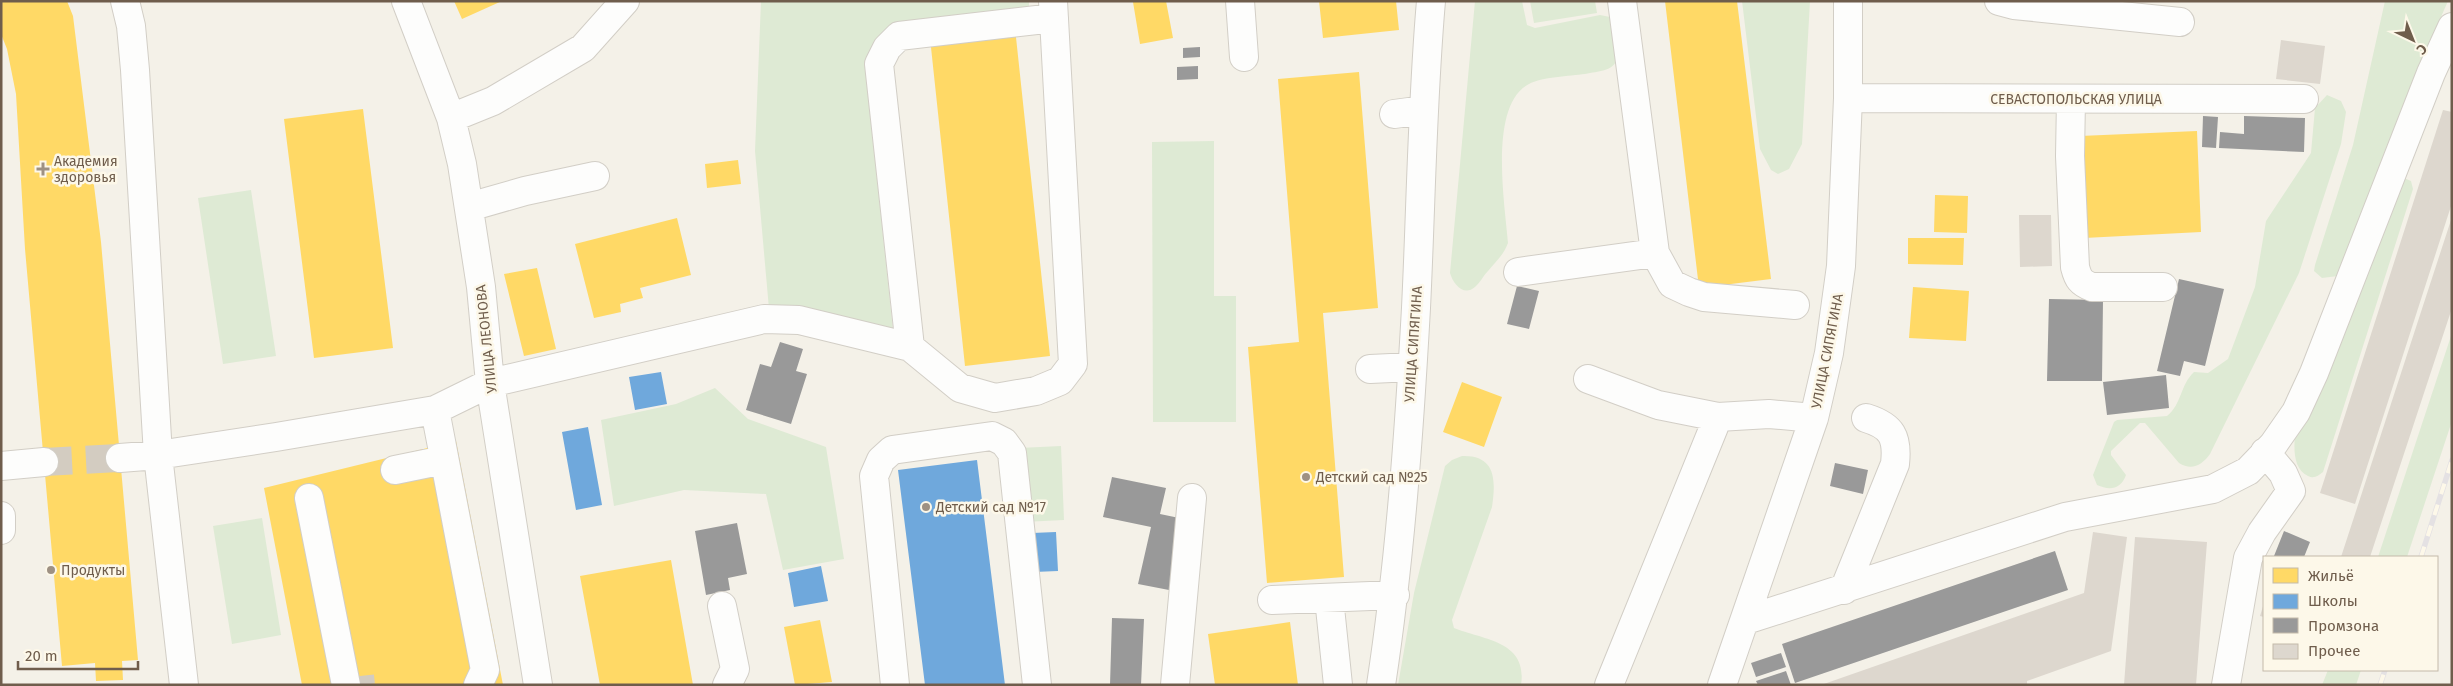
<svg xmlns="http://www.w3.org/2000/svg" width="2453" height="686" font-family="'Fira Sans',sans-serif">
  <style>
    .green { fill: #deead4 }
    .homes { fill: #ffd966 }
    .schools { fill: #6fa8dc }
    .industry { fill: #999 }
    .building { fill: #ddd7ce }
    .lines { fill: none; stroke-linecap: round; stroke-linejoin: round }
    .minor-tunnel { stroke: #d3ccc1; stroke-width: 28; stroke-dasharray: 28 14; stroke-linecap: butt }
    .minor-casing { stroke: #d2cec6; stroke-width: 30 }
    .minor { stroke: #fdfdfc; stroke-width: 28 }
    .rail-casing { stroke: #e4e1e3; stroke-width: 5.5 }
    .rail { stroke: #fdf8e9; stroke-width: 4; stroke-dasharray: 11; stroke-linecap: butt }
    .poi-dot { fill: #9e9183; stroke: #fdf8e9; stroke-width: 2 }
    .labels { text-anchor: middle; stroke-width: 5; stroke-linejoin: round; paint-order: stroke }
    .street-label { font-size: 14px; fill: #6f5d4c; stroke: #fdf8e9 }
    .poi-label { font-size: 14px; fill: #6f5d4c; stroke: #fdf8e9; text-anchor: start }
  </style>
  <rect width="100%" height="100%" fill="#f4f1e8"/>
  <path class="green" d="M 761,1 L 1029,1 L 1029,14 L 891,27 L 865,65 L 893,330 L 769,309 L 755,151 Z
    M 1475,1 L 1522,1 L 1527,25 L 1535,28 L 1600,15 L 1610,17 L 1615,26 L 1618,59 C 1611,72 1599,71 1585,74 C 1570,76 1541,77 1529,84 C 1488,105 1505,204 1508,243 C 1503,256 1496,261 1488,271 C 1483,276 1480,283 1475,287 C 1464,297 1453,284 1450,273 Z
    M 1530,1 L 1595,1 L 1597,13 L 1534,23 Z
    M 1742,1 L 1810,1 L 1802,144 L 1789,169 L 1778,174 L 1771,170 L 1760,149 Z
    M 2385,1 L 2448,1 L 2418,69 L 2338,276 L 2322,278 L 2314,271 L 2315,265 L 2353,145 Z
    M 2327,95 L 2341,101 L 2346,112 L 2341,144 L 2299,273 L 2210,454 C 2202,465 2192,471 2179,463 L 2145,423 L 2140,423 L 2111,451 L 2111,455 L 2126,475 C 2121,489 2110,491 2097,485 L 2093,475 L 2114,422 L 2117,420 L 2167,416 C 2182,404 2180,385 2194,372 L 2208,373 L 2228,359 L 2255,287 L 2266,221 L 2311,153 L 2315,108 Z
    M 1214,141 L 1214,296 L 1236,296 L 1236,422 L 1153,422 L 1152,142 Z
    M 2399,176 L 2411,181 L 2413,189 L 2323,472 C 2318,476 2314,479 2308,476 C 2291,468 2294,443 2296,427 Z
    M 251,190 L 276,356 L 223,364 L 198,198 Z
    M 2452,333 L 2452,421 L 2407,557 L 2378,557 Z
    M 715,388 L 748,419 L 826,447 L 844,559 L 783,570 L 766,494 L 684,490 L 614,506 L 601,420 L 676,404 Z
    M 1061,446 L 1064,520 L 1023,522 L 1019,448 Z
    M 1462,456 C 1496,455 1496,480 1492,507 L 1452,620 L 1454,628 C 1484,640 1528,641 1521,685 L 1398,685 L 1414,593 L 1445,466 L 1452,460 Z
    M 262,518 L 281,635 L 232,644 L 213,526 Z
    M 2328,670 L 2361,670 L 2356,685 L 2322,685 Z"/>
  <path class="homes" d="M 1,1 L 67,1 L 73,16 L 101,242 L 138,660 L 122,661 L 123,680 L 96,681 L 95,663 L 62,666 L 25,249 L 16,94 L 7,49 L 1,34 Z
    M 454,1 L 502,1 L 462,19 Z
    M 1166,1 L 1173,38 L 1140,44 L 1133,2 Z
    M 1319,1 L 1396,1 L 1399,30 L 1323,38 Z
    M 1665,1 L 1737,1 L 1771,279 L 1699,288 Z
    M 1015,28 L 1050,356 L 965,366 L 930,38 Z
    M 1359,72 L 1378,308 L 1323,313 L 1344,577 L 1267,583 L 1248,347 L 1299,342 L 1278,79 Z
    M 363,109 L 393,348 L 314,358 L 284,119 Z
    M 2197,131 L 2201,232 L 2084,238 L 2080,136 Z
    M 738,160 L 741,184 L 707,188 L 705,164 Z
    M 1935,195 L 1968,196 L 1967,233 L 1934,232 Z
    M 677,218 L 691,275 L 640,288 L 643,298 L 620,304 L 621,312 L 594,318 L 575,244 Z
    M 1908,238 L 1964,238 L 1963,265 L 1908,264 Z
    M 537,268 L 556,349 L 524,356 L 504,274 Z
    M 1913,287 L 1969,291 L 1966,341 L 1909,338 Z
    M 1462,382 L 1502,397 L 1484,447 L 1443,432 Z
    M 456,441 L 503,685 L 302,685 L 264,488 Z
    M 671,560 L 693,685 L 600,685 L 580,576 Z
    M 820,620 L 832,682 L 795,685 L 784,627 Z
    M 1290,622 L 1298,685 L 1215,685 L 1208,634 Z"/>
  <path class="schools" d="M 661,372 L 667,404 L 635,410 L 629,377 Z
    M 588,427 L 602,505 L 576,510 L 562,432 Z
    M 977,460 L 1005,685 L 925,685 L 898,470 Z
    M 1056,532 L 1058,571 L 1034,572 L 1032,533 Z
    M 821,566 L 828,601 L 794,607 L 788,573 Z"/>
  <path class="industry" d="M 1200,47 L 1200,57 L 1183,58 L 1183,48 Z
    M 1198,66 L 1198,79 L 1177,80 L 1177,67 Z
    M 2203,116 L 2218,117 L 2216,148 L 2202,147 Z
    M 2244,116 L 2305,118 L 2304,152 L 2219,148 L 2220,132 L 2244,134 Z
    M 2179,279 L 2224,289 L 2205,366 L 2184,361 L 2180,376 L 2157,371 Z
    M 1517,286 L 1539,291 L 1529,329 L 1507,324 Z
    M 2049,299 L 2103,300 L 2102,381 L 2047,381 Z
    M 780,342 L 803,349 L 796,371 L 807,374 L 791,424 L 746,410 L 760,364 L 771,367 Z
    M 2166,375 L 2169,408 L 2107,415 L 2103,382 Z
    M 1835,463 L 1868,470 L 1863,494 L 1830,486 Z
    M 1112,477 L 1166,488 L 1160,514 L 1184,519 L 1169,590 L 1138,584 L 1151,527 L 1103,517 Z
    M 737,523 L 747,574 L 728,578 L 730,590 L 706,595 L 695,531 Z
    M 2284,531 L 2310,542 L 2304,557 L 2274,556 Z
    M 2055,551 L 2068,590 L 1795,683 L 1782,644 Z
    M 1112,618 L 1144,619 L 1141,685 L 1110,685 Z
    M 1781,653 L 1786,667 L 1756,677 L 1751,663 Z
    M 1786,671 L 1791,685 L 1758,685 L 1756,681 Z"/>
  <path class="building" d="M 2281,40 L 2325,46 L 2320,84 L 2276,79 Z
    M 2443,110 L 2452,112 L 2452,203 L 2355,504 L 2320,493 Z
    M 2019,215 L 2051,215 L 2052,266 L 2020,267 Z
    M 2451,220 L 2452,308 L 2370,557 L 2341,557 Z
    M 2093,532 L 2127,537 L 2111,651 L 2027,681 L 2027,685 L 1821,685 L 2084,593 Z
    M 2135,537 L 2207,542 L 2196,685 L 2124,685 Z
    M 2264,603 L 2264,617 L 2260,616 Z"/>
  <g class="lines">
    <path class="minor-tunnel" d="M 44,462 L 120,458
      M 360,676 L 361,685"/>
    <defs>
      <path id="minor" d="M 125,1 L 131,26 L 135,70 L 158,455 L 184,685
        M 406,1 L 451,118 L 462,164 L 481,287 L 490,383 L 538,685
        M 1240,1 L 1244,57
        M 1622,1 L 1655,253 L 1672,284 L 1689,292 L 1704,297 L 1795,305
        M 1999,1 L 2014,5 L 2180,22
        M 1848,98 L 2304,99
        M 2071,99 L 2070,156 L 2075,267 C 2078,279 2081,283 2092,287 L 2163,287
        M 1394,114 L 1424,110
        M 451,118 L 493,101 L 583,48 L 625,1
        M 469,207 L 525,191 L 595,176
        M 1518,272 L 1655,253
        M 910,347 L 879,64 L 887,48 L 899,36 L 1054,18
        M 1370,369 L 1412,367
        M 1588,379 L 1658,405 L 1718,417
        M 435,410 L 485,670 L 478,685
        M 120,458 L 158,455 L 276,437 L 435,410 L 490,383 L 764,319 L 799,320 L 910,347 L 960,388 L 995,398 L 1036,391 L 1060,381 L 1073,364 L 1053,1
        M 1,466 L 44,462
        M 395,470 L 444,460
        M 309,498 L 346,685
        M 1,516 L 1,530
        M 1844,590 L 1895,464 C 1898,437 1892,426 1866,418
        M 1329,598 L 1338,685
        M 1272,600 L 1395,595
        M 722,606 L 735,669 L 727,685
        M 1746,620 L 2065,517 L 2213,489 L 2248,471 L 2273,445 L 2296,412 L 2314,373 L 2431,73 L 2452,27
        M 895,685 L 874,476 L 881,460 L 892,450 L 992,436 L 1004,442 L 1012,453 L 1037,685
        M 1175,685 L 1192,498
        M 1381,685 C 1400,560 1409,434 1416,308 C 1421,206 1422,103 1431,1
        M 1609,685 L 1718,417 L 1769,414 L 1814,418
        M 1722,685 L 1814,418 L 1829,353 L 1841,266 L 1848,98 L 1848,1
        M 2226,685 L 2248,558 L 2262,532 L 2291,491 L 2283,473 L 2265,452"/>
    </defs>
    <use href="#minor" class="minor-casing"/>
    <use href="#minor" class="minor"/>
    <defs>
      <path id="rail" d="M 2421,557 L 2452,460
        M 2380,685 L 2385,670"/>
    </defs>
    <use href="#rail" class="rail-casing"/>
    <use href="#rail" class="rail"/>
  </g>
  <g class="poi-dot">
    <path d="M40.5 161.5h5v5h5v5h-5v5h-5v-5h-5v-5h5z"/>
    <circle cx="1306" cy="477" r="5"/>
    <circle cx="926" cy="507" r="5"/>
    <circle cx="51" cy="570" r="5"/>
  </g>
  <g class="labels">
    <g class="street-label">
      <text x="2076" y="104">СЕВАСТОПОЛЬСКАЯ УЛИЦА</text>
      <text transform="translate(486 339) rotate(-96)" y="5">УЛИЦА ЛЕОНОВА</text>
      <text transform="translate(1413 344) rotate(-86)" y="5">УЛИЦА СИПЯГИНА</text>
      <text transform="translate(1827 351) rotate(-79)" y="5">УЛИЦА СИПЯГИНА</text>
    </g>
    <g class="poi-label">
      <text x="54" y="166">Академия<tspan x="54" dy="16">здоровья</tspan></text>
      <text x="1316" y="482">Детский сад №25</text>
      <text x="936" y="512">Детский сад №17</text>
      <text x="61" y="575">Продукты</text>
    </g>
  </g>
  <rect width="2453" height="686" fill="none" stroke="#6f5d4c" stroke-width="5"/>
  <rect x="2263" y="556" width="175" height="115" fill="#fdf8e9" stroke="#c4baaa"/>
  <rect x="2273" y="568" width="25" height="15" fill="#ffd966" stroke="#c4baaa"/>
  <text x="2308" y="581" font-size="15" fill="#6f5d4c">Жильё</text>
  <rect x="2273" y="594" width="25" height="15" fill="#6fa8dc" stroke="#c4baaa"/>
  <text x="2308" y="606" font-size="15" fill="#6f5d4c">Школы</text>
  <rect x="2273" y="618" width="25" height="15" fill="#999999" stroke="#c4baaa"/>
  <text x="2308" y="631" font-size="15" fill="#6f5d4c">Промзона</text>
  <rect x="2273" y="644" width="25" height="15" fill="#ddd7ce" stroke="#c4baaa"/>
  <text x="2308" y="656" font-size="15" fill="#6f5d4c">Прочее</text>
  <g transform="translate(2413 40) rotate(137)" stroke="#fdf8e9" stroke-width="4" paint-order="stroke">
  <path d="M0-4L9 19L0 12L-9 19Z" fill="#6f5d4c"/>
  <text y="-8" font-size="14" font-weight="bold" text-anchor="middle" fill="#6f5d4c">С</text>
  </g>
  <path d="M18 661v8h120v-8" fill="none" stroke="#6f5d4c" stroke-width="2.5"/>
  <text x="25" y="661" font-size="15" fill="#6f5d4c" stroke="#fdf8e9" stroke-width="4" paint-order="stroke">20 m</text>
</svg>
